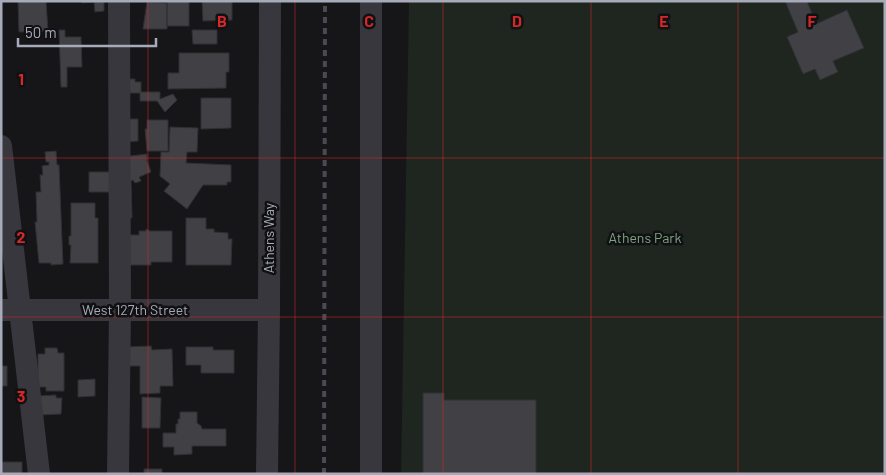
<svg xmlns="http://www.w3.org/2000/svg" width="886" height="475" font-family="Barlow,sans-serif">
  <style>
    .green { fill: #1e261f }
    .building { fill: #404045; stroke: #303034 }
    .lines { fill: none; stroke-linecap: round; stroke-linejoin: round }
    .minor { stroke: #37373d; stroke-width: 22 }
    .rail { stroke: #4a4b52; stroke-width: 4; stroke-dasharray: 6 5; stroke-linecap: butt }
    .grid { fill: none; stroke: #d62828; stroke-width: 1; stroke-opacity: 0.55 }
    .labels { text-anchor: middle; stroke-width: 5; stroke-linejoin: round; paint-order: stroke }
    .street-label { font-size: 14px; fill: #a7abb9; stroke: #111113 }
    .park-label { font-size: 14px; fill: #7da583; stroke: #111113 }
    .grid-label { font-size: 16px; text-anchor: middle; font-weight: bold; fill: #d62828; stroke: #111113; stroke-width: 5; stroke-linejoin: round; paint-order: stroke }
  </style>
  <rect width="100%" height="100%" fill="#161618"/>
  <path class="green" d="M 409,1 L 885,1 L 885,474 L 401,474 Z"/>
  <path class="building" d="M 18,1 L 46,1 L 48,31 L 19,32 Z
    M 82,1 L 104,1 L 104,11 L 95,12 L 94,2 L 82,3 Z
    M 167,1 L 189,1 L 189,26 L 167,26 Z
    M 202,1 L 232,1 L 232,20 L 203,21 Z
    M 785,1 L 807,1 L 816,24 L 847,10 L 864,48 L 833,61 L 838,72 L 820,80 L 815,69 L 803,74 L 787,37 L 798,32 Z
    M 147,2 L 167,3 L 167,29 L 143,29 Z
    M 59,30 L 65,30 L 65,37 L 81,37 L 82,67 L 67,67 L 67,87 L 61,87 Z
    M 192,30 L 217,30 L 217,44 L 193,44 Z
    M 179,53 L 229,53 L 229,72 L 226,72 L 226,88 L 168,89 L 168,73 L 179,73 Z
    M 125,79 L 135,79 L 135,82 L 141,82 L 141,92 L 160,92 L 160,99 L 173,94 L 177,100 L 165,112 L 157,101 L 140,101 L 140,93 L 124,93 Z
    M 201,98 L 231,98 L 231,128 L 201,129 Z
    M 124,119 L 138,119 L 138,141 L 124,142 Z
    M 147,120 L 168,120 L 168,151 L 147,151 L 145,129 L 147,129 Z
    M 170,127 L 198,128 L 197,152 L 187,152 L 186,163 L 231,165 L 231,182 L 227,182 L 227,185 L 203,185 L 187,209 L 164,191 L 170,184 L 160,176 L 161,152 L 169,152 Z
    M 56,151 L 57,165 L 59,165 L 63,264 L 51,265 L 51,263 L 39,263 L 35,222 L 37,222 L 36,192 L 41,192 L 40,175 L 43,175 L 42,166 L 49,165 L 49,162 L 46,162 L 45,152 Z
    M 147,154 L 147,161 L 151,172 L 139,177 L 141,181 L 135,183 L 133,180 L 131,181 L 132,218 L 122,218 L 122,157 Z
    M 89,172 L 110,172 L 110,192 L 89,192 Z
    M 71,203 L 95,203 L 95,218 L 98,218 L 98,263 L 70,263 L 71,245 L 69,245 L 69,236 L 71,236 Z
    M 186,218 L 206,218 L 206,229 L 214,229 L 214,232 L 228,233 L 228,239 L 232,239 L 231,265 L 186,265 Z
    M 146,229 L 150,231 L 172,231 L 172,262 L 151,262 L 151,265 L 124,265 L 125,235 L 139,235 L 139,231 L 146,231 Z
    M 151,346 L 152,350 L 172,349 L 173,386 L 160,386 L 160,393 L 140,394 L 140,366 L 125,366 L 125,347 Z
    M 186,347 L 213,347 L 213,350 L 234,350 L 234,373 L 201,373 L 201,365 L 186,365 Z
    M 45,348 L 57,348 L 58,353 L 64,353 L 64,391 L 46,391 L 46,387 L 36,387 L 38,376 L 38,354 L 45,354 Z
    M 1,366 L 7,366 L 7,386 L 1,386 Z
    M 95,379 L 95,396 L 78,397 L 78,380 Z
    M 423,393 L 444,393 L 444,400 L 536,400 L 536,474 L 423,474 Z
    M 56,395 L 56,398 L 62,398 L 61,414 L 39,415 L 39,396 Z
    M 142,397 L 161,398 L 160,428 L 142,428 Z
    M 180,412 L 197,412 L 197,423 L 201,426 L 202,429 L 226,429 L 226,446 L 192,446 L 192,454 L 174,455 L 174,447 L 163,447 L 163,433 L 176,433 L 176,424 L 178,424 L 178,419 L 180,419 Z
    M 1,462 L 22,462 L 22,474 L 1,474 Z
    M 144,469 L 162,469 L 162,474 L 144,474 Z"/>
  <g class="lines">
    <path class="minor" d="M 371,1 L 371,474
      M 1,146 L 39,474
      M 1,310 L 269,310
      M 118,474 L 120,310 L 119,1
      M 267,474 L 269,310 L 270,1"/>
    <path class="rail" d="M 324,474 L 325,1"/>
  </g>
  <path class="grid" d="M 148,1 L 148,474M 295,1 L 295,474M 443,1 L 443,474M 591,1 L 591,474M 738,1 L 738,474M 1,158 L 885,158M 1,317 L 885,317"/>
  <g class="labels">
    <g class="street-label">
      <text transform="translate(269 238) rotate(-90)" y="5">Athens Way</text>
      <text x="135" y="315">West 127th Street</text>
    </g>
    <g class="park-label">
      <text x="645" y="243">Athens Park</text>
    </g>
  </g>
  <g class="grid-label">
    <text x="222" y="27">B</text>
    <text x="369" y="27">C</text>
    <text x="517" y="27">D</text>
    <text x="664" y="27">E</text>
    <text x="812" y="27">F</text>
    <text x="21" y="85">1</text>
    <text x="21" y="243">2</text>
    <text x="21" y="402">3</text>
  </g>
  <rect width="886" height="475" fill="none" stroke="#a7abb9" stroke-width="5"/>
  <path d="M18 38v8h138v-8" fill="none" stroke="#a7abb9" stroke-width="2.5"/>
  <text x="25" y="38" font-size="15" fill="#a7abb9" stroke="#111113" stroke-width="4" paint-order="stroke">50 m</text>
</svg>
